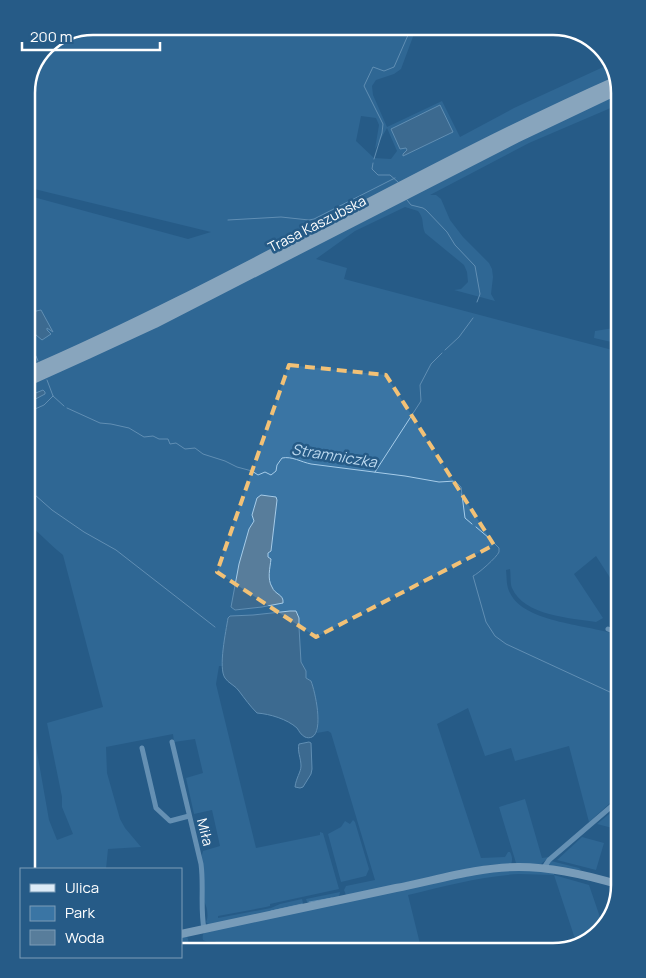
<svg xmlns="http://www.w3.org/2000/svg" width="646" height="978" font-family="Manrope,sans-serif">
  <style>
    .green { fill: #3a75a4; fill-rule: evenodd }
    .water { fill: #587d9b; stroke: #a6cce9 }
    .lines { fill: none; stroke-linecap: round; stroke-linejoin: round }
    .stream { stroke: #a6cce9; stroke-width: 1 }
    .minor { stroke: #b1d0e9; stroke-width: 5 }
    .secondary { stroke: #dcebf7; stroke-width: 8 }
    .motorway { stroke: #fff; stroke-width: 10 }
    .marked { fill: none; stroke: #f2c176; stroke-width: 4; stroke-dasharray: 10 6; stroke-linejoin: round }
    .labels { text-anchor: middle; stroke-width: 5; stroke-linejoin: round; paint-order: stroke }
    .street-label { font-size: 14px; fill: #fff; stroke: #265b87 }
    .water-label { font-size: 15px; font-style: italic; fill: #bddaf0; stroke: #265b87 }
    .rim { fill: none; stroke: #fff; stroke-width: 2.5 }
  </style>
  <rect width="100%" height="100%" fill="#265b87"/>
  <path class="green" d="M 93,26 L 417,26 L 401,69 L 394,74 L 376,80 L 372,86 L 373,95 L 387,127 L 442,101 L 460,137 L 514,108 L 612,63 L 620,93 L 620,104 L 529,143 L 430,195 L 436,195 L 441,199 L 450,220 L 463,237 L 489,263 L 492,269 L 493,277 L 491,294 L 495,301 L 454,290 L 461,289 L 468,282 L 467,272 L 464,265 L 425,233 C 421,223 425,220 418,211 L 405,207 L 355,231 L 316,259 L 347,268 L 344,279 L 620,352 L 620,593 L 596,556 L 574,574 L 603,618 L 596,622 C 571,618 524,616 512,588 C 510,583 511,575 510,569 L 506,570 C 507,578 506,586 510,593 C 525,624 590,624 620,636 L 620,794 L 589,822 L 569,746 L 515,761 L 511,748 L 485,756 L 468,708 L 437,724 L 481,858 L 505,857 L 508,852 L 510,852 C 512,856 513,860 511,864 L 488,865 L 464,870 L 346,895 L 344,890 L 346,886 L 375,880 L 331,733 L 328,731 L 317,733 C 321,718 316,695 311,681 L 306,678 C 306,670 301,666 300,659 C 299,645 298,631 299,618 L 253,615 L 230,616 L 228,619 L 224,648 L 222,666 L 219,666 L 216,684 L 256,848 L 320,835 L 320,832 L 323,833 L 339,889 L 279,902 L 270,904 L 270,906 L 266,907 L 218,916 L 218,918 L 271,908 L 280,904 L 302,899 L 303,903 L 301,907 L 209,925 L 206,922 C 209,916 207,907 204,901 L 201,858 L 203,851 L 220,846 L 212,810 L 194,814 L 186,778 L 203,773 L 195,739 L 174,742 L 173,734 L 106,747 L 107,773 L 120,819 L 125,828 L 141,847 L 108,849 L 106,869 L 26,869 L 26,714 L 31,727 L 33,729 L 49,820 L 57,840 L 73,834 L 62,807 L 62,797 L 47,723 L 103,707 L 63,555 C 50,545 39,532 26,522 L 26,195 L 188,239 L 211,232 L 26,187 L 26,89 L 46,45 ZM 361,116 L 376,118 L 379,125 L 375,149 L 387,128 L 397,151 L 391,159 L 374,158 L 356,141 ZM 261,495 L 273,496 L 277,500 L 271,551 L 268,553 C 268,564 267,582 274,591 C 277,594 281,596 283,599 L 282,603 L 262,607 L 235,610 L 246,542 L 249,529 L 254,521 L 253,518 Z
    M 620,327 L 620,344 L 594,338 L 595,331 Z
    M 525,799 L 542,858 L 549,857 L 541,864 L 518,864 L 516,863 L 499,807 Z
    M 620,804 L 620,830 L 597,824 L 620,805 Z
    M 353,820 L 355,822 L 369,869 L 366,876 L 341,882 L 328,834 L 341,827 L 345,821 L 350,824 Z
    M 582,837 L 604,843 L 596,870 L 557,860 Z
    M 551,861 L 579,868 L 581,870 L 564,869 L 550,866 L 549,865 Z
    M 518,870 L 554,872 L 554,875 L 589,885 L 603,926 L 586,943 L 577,945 L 554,875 C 542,875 530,874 519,874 C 482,876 445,886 408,895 L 422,952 L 219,952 C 220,935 211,945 203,940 C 202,935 203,933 207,931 L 487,872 Z
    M 340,892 L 339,897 L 310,905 L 307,902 L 306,899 Z
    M 181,936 L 187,936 C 189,941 189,946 189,952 L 181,952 Z"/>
  <path class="water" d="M 440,105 L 453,132 L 403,156 L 403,154 L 407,150 L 406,148 L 400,149 L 391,129 Z
    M 41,310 L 53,332 L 47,328 L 47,330 L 51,334 L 42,340 L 36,335 L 28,324 L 36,311 Z
    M 43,390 L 45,392 L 45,394 L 26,404 L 26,397 Z
    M 261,495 L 276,497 L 277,500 L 271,551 L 268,553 L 268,557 L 271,559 C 270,568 267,579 272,587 C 275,595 284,594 283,603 L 262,607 L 235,610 L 231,607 L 239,564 L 249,529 L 254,521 L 252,515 L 257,498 Z
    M 290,611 L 296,611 L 299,618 L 299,627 L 301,662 L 306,671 L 306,678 L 311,681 C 315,691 324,731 312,737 C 310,738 307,738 305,737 C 301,735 299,731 297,728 C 287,719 270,714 257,713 C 250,706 245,699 239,691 C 236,686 228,683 225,678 C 218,668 226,631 228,618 L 230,616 L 253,615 Z
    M 309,742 L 311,743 L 312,769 L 311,774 L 303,787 L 300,788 L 295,787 C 296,778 301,772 301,766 C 301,758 297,751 299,744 Z"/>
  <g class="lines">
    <path class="stream" d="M 374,159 L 382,133 L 383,124 L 364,86 L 373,67 L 384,71 L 394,67 L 412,26
      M 373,163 L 372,169 L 378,175 L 390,175 L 398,182
      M 407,200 L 411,205 L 423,208 L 426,210 L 447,232 L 455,245 L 475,266 L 480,294 L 477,302
      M 228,220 L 281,217 L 309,220 L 314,219 L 395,178
      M 26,347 L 32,348 L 33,349
      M 445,350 L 459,337 L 473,318
      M 36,356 L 38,361
      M 47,380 L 53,396 L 64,406
      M 67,408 L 100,423 L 111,424 L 129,428 L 144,437 L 153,436 L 159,439 L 168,439 L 170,444 L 176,443 L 185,449 L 195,448 L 203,454 L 225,461 L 237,467 L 252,471 L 258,475 L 265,472 L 271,475 L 276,471 L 277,465 L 282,458 C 292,456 301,462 311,464 L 405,476 L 439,482 L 455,481 L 461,487 L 465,518 L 472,524
      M 26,413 L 44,405 L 53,396
      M 375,472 L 421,401 L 420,385 L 431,364 L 442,353
      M 26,487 L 52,510 L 84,532 L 116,550 L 215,627
      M 476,527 L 489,538 L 499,548 C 499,549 499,551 499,552 C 497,557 478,574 473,576 L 486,622 L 495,636 L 506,644 L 612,693 L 620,694
      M 309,902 L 332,898
      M 271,911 L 302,904"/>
    <path class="minor" d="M 608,629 L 620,634
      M 172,742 L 201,864 C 204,886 200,907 204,929
      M 142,748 L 156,808 L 170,821 L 189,816
      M 543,869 L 549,860 L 620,799"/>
    <path class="secondary" d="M 181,934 C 253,919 324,903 396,888 C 437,880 478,867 519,867 C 553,867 587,875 620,885"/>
    <path class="motorway" d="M 26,373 C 228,286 416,170 617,81
      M 26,382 L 88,354 L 155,323 L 516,138 L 619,89"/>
  </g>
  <path d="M0 0H646V978H0ZM 289,365 L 386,375 L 494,545 L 316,637 L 217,572 Z" fill="#265b87" fill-opacity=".55" fill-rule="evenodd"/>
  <path class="marked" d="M 289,365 L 386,375 L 494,545 L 316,637 L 217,572 Z"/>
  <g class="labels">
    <g class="street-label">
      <text transform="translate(317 224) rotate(-27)" y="5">Trasa Kaszubska</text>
      <text transform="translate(205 832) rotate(76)" y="5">Miła</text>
    </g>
    <g class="water-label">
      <text transform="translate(334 456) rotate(9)" y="5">Stramniczka</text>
    </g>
  </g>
  <path d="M0 0H646V978H0ZM93 35H553A58 58 0 0 1 611 93V885A58 58 0 0 1 553 943H93A58 58 0 0 1 35 885V93A58 58 0 0 1 93 35Z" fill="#265b87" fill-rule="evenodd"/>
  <path class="rim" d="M93 35H553A58 58 0 0 1 611 93V885A58 58 0 0 1 553 943H93A58 58 0 0 1 35 885V93A58 58 0 0 1 93 35Z"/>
  <rect x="20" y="868" width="162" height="90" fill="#265b87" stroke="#7d9db7"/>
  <rect x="30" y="884" width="25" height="8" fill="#dcebf7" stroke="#7d9db7"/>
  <text x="65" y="893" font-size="15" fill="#ffffff">Ulica</text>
  <rect x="30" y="906" width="25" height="15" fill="#3a75a4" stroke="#7d9db7"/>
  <text x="65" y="918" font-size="15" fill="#ffffff">Park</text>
  <rect x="30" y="930" width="25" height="15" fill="#587d9b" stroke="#7d9db7"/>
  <text x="65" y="943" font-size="15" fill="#ffffff">Woda</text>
  <path d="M22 42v8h138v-8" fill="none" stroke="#ffffff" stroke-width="2.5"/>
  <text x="30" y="42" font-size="15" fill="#ffffff" stroke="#265b87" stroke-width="4" paint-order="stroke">200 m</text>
</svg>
